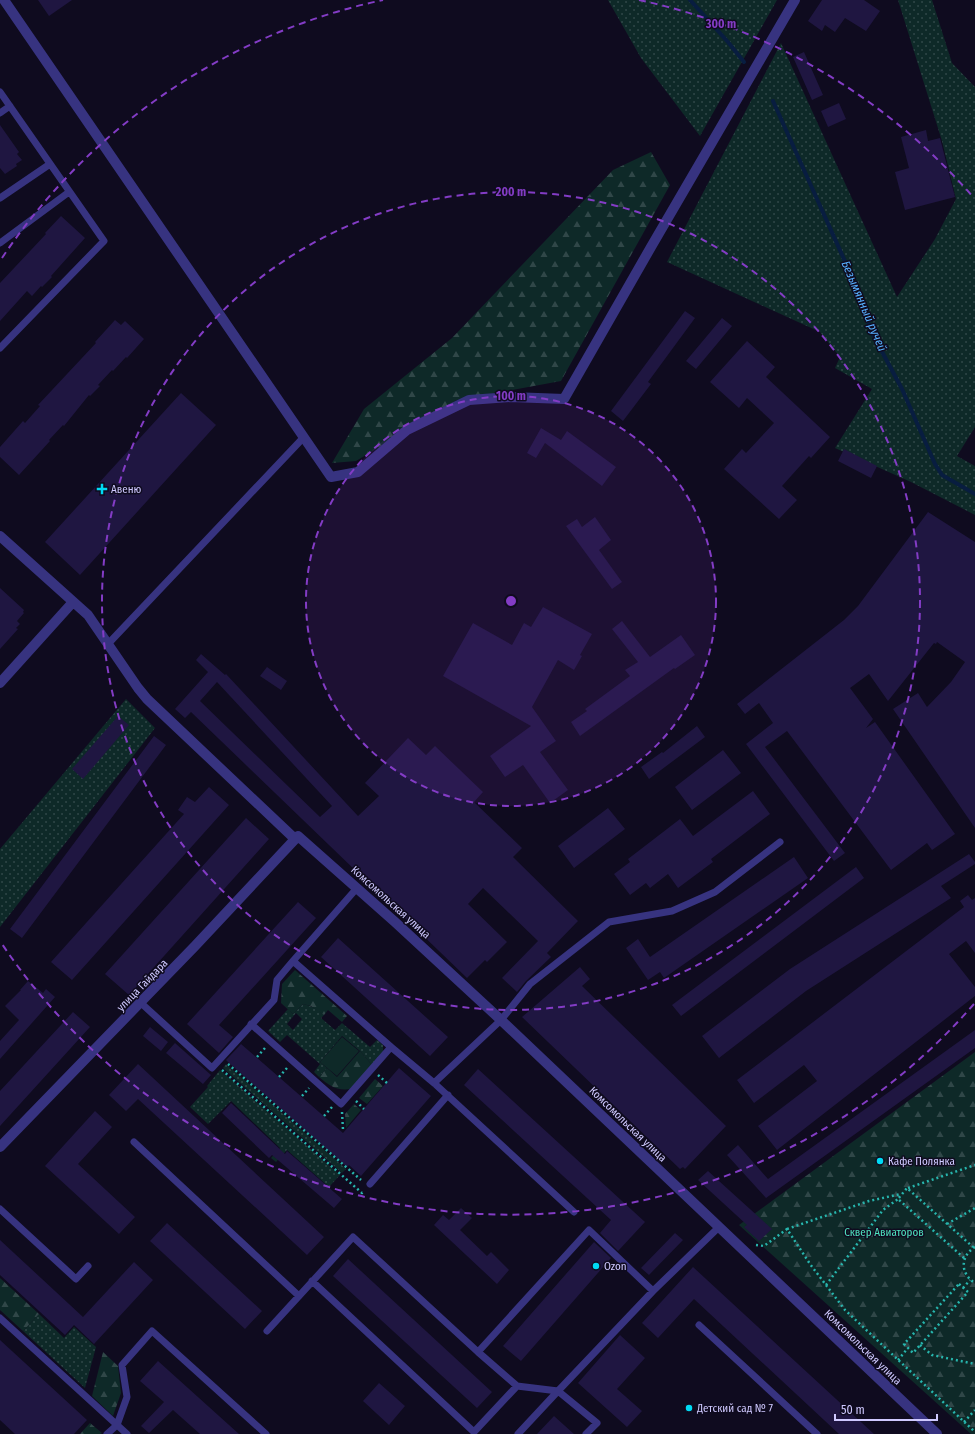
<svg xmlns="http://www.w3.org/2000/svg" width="975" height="1434" font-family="'Fira Sans Condensed',sans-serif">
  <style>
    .grass { fill: url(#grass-dots); fill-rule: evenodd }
    .forest { fill: url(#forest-firs) }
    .park { fill: #0e2928 }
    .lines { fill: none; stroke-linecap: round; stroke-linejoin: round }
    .stream { stroke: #081d40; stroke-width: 4 }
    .building { fill: #1f1641; fill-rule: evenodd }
    .path { stroke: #27b5ad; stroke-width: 2.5; stroke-dasharray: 2 3; stroke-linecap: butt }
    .lane { stroke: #373380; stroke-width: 7 }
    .street { stroke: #373380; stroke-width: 10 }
    .ring { fill: none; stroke: #833cc5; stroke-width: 2; stroke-dasharray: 7 5 }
    .poi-dot { fill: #00daf4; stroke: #0f0b1f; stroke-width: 1.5 }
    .labels { text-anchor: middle; stroke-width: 3; stroke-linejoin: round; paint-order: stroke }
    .poi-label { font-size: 11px; fill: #cfc9ff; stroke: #0f0b1f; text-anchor: start }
    .street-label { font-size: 11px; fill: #cfc9ff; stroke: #0f0b1f }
    .park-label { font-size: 11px; fill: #4fe4c0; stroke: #0f0b1f }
    .water-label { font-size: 12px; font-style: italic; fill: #57b0ff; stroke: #0f0b1f }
    .centre { fill: #833cc5; stroke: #0f0b1f; stroke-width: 2 }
    .ring-label { font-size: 12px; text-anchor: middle; font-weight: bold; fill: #833cc5; stroke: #0f0b1f; stroke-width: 3; stroke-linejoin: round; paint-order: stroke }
  </style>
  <defs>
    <pattern id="grass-dots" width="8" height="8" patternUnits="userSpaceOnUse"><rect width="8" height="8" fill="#0e2928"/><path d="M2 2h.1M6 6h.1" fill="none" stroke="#304748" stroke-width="1.8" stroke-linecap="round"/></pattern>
    <pattern id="forest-firs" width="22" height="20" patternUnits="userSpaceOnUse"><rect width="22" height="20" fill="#0e2928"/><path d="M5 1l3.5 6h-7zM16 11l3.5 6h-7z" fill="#304748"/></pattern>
  </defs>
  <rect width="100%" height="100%" fill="#0f0b1f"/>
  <path class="grass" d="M 608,0 L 777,0 L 700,136 L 641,58 Z
    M 898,0 L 932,0 L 952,63 L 975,87 L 975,427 L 957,456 L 975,466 L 975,515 L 911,482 L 835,448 L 872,389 L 835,368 L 840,357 L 820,332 L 667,262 L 781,43 L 897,297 L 935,239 L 956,199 L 942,141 Z
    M 126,699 L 155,728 L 0,927 L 0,849 Z
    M 303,1004 C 312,1006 317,1009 324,1015 L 321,1018 L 335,1030 L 342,1023 L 370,1047 L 377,1040 L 383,1045 L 383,1052 L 372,1065 L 360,1051 L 342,1036 L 320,1062 L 327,1068 L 319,1077 L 314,1072 L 320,1064 L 287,1035 L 280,1042 L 268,1031 L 288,1009 L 293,1014 ZM 296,1013 L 302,1019 L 293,1030 L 287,1024 Z
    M 226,1064 L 346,1169 L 342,1173 L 223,1068 Z
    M 220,1070 L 340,1175 L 329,1187 L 287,1150 L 276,1162 L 271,1158 L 280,1148 L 231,1101 L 208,1124 L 190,1107 L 208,1087 L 207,1086 Z
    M 39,1314 L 64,1338 L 74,1327 L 96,1347 L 85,1388 L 23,1331 Z"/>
  <path class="forest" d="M 651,152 L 670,185 L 561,381 L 457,400 L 356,461 L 332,463 L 364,409 L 452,338 L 613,170 Z
    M 295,970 L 347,1016 L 342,1022 L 328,1010 L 324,1015 L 311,1006 L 303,1004 L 293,1014 L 281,1003 L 282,984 Z
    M 360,1051 L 372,1065 L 351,1089 C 336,1091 330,1086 319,1077 L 327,1068 L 337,1077 Z
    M 975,1052 L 975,1434 L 971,1434 L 739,1225 Z
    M 375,1079 L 383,1086 L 367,1104 L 359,1098 Z
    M 354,1104 L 361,1110 L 346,1128 L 345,1114 Z
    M 0,1278 L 39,1314 L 23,1331 L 0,1310 Z
    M 103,1352 L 118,1366 L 121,1393 L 113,1416 L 92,1396 Z
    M 90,1423 L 102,1433 L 100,1434 L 80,1434 Z"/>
  <path class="park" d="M 342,1037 L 359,1051 L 337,1076 L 320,1062 Z"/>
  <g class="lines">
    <path class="stream" d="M 690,0 L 728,42 L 744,62
      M 773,101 L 852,277 L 872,333 L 902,389 L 935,464 L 942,475 L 975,494"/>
  </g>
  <path class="building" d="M 38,0 L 72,0 L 49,16 Z
    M 822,0 L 864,0 L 880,11 L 866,31 L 845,18 L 835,32 L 825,25 L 822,31 L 808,21 Z
    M 804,52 L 823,95 L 812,100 L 793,57 Z
    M 839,103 L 846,119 L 828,127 L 821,111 Z
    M 0,125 L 19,152 L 17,154 L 22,160 L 16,164 L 17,166 L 5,174 L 0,168 Z
    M 926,130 L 928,141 L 940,138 L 955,197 L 905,210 L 895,172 L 909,168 L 901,137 Z
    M 61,216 L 85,238 L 51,276 L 52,277 L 42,287 L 41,286 L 32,296 L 27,291 L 0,321 L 0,283 L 46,234 L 45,233 Z
    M 685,311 L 695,318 L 648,382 L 651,384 L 623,421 L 611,411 Z
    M 722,318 L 732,326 L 696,369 L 686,361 Z
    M 115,320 L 121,325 L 125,321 L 144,339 L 127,358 L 126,357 L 113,371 L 112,370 L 98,385 L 100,386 L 90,396 L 89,395 L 64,426 L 63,425 L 49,440 L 50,441 L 19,475 L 0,457 L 0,447 L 23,421 L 25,423 L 40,406 L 38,405 L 96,343 L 95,342 Z
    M 747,341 L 775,367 L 766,377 L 830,437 L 811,458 L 809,456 L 782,486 L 797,500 L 779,519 L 724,469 L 742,449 L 746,453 L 774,423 L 747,398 L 739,408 L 710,382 Z
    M 181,393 L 216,425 L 80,575 L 45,542 Z
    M 541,428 L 561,440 L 567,431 L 616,467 L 602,486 L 545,443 L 536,458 L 527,453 Z
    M 844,449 L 877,466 L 871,478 L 838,461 Z
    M 928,512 L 975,542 L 975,828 L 893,709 L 918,693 L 927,707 L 951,682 L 965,662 L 937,642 L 936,644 L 934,643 L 888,701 L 869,674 L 850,688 L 873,719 L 866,728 L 875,722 L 955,834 L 932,850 L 927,843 L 891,870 L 787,731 L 765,747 L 845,853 L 834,861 L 746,744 L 773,723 L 759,703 L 745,714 L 737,704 L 844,620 L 858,606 Z
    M 595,517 L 611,540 L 599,550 L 622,582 L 612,589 L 566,526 L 577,519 L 582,527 Z
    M 0,588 L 24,610 L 23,612 L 24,613 L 17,621 L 20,624 L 16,628 L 18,629 L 0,649 Z
    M 543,607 L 592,634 L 580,655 L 582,656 L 574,670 L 558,660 L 532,707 L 556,741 L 540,752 L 568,790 L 550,803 L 523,765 L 505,777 L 490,756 L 531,726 L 443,676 L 473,623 L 512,645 L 524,623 L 531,627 Z
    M 622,621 L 650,657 L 681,635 L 695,655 L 675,669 L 674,668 L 580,736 L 571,722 L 587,711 L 585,709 L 630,676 L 625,670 L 638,662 L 612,629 Z
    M 201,654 L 225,675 L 226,674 L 358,816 L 379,796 L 365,783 L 408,738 L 426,755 L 435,746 L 483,792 L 474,802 L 522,848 L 513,857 L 578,921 L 547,953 L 551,957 L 526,981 L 517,992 L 502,978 L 538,941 L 483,888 L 468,904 L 507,942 L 487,962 L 485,960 L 467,978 L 191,712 L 185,718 L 175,709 L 208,672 L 196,660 ZM 217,682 L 332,806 L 320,817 L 200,701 Z
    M 267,667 L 287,681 L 281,690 L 260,676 Z
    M 118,716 L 129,725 L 83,779 L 72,769 Z
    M 697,726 L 705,737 L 649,779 L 641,767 L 662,752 L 663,753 Z
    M 154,736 L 166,745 L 22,938 L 10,929 Z
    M 723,750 L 741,773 L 692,810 L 675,787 Z
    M 209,787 L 229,805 L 72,980 L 51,962 L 184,814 L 178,810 L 187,797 L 195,802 Z
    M 753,791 L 770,814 L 711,859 L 713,862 L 678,888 L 668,874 L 650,888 L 646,883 L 630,895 L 614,874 L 630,862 L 628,859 L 680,819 L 693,836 Z
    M 608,808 L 625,829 L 574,868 L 558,846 Z
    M 246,818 L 269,839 L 129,995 L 105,974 Z
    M 969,854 L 975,862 L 975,864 L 941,886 L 951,898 L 806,991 L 719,1058 L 702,1036 L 790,969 Z
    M 794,857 L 808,878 L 664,978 L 660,972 L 648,980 L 626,948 L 638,939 L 650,957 Z
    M 856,867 L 864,878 L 681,1016 L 672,1005 Z
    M 968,895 L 972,900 L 975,898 L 975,953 L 966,941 L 949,954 L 975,987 L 975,996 L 777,1150 L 758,1126 L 817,1081 L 804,1065 L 754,1103 L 737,1080 L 964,907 L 960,901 Z
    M 298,902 L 316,918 L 219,1025 L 233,1037 L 219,1053 L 187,1024 Z
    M 338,938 L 448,1037 L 430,1056 L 321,957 Z
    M 580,967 L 590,979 L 582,986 L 726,1126 L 685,1169 L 683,1167 L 680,1169 L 522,1017 Z
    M 28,981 L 43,993 L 46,989 L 55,997 L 0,1059 L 0,1041 L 19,1020 L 5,1006 L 21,990 L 20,990 Z
    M 73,1012 L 90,1027 L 0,1126 L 0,1091 Z
    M 150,1027 L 168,1042 L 161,1051 L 143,1036 Z
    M 975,1030 L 975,1048 L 766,1198 L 727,1155 L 738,1145 L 768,1179 Z
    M 175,1043 L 211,1075 L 203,1084 L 166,1053 Z
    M 241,1044 L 343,1133 L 399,1068 L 431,1096 L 361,1176 L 349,1165 L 347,1167 L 228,1062 L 226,1060 Z
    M 138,1064 L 324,1237 L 307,1255 L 138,1099 L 126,1111 L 109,1095 Z
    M 478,1069 L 645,1222 L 619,1250 L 618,1251 L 600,1233 L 611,1220 L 464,1085 Z
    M 231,1103 L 285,1154 L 287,1151 L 342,1199 L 334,1208 L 272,1155 L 269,1158 L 222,1113 Z
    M 95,1111 L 112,1127 L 78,1164 L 135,1217 L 119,1234 L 45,1166 Z
    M 708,1171 L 772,1229 L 759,1241 L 744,1227 L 747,1225 L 698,1180 Z
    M 461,1208 L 472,1218 L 460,1230 L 487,1256 L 491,1252 L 509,1270 L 497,1284 L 434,1225 L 443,1215 L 449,1220 Z
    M 167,1223 L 262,1311 L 245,1329 L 150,1241 Z
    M 675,1233 L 683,1240 L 649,1275 L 641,1268 Z
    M 0,1240 L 83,1317 L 134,1262 L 153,1280 L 94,1344 L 74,1325 L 65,1335 L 0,1275 Z
    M 594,1242 L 611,1258 L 521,1361 L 503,1346 Z
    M 348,1259 L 492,1392 L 477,1408 L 333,1276 Z
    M 693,1267 L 874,1434 L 839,1434 L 694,1299 L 658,1338 L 642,1323 Z
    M 620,1335 L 645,1358 L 617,1389 L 642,1411 L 627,1427 L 578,1383 Z
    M 0,1340 L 87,1420 L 74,1434 L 15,1434 L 0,1420 Z
    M 158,1361 L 239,1434 L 200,1434 L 173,1410 L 149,1433 L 141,1426 L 164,1402 L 140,1381 Z
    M 379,1383 L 405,1406 L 389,1425 L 363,1401 Z
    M 554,1416 L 574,1434 L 537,1434 Z"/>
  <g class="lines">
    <path class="path" d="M 257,1057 L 265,1048
      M 228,1064 L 361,1180
      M 222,1070 L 362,1193 L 364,1191
      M 378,1075 L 387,1083
      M 279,1077 L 287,1068
      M 302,1096 L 309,1088
      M 356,1101 L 364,1109
      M 342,1112 L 343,1130
      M 324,1116 L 332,1107
      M 908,1188 L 975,1165
      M 947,1224 L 975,1208
      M 787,1229 L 869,1201 L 901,1194
      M 756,1245 L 764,1246 L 787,1229 L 810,1264 L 845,1310 L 975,1432
      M 975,1247 C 960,1256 960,1274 975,1283
      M 964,1258 L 898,1199 L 907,1188 L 973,1247
      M 959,1284 L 968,1292 L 913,1353 L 904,1344 Z
      M 826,1285 L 883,1210 L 898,1199
      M 963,1288 L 970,1280
      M 920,1345 L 932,1355 L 975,1364
      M 898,1360 L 908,1348
      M 964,1422 L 975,1410"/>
    <path class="lane" d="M 0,92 L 104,241 L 0,348
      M 0,113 L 10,106
      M 0,198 L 50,164
      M 0,243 L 69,192
      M 108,644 L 304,437
      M 357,888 L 293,961 L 391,1047 L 434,1083 L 574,1212
      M 141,1003 L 212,1068 L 274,1000 L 277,980 L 293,961
      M 251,1024 L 341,1104 L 391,1047
      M 434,1083 L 501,1020 L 530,984 L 609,922 L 672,911 L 715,892 L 780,842
      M 134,1142 L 299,1296
      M 370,1184 L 448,1095
      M 0,1209 L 76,1279 L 88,1266
      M 312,1281 L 474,1432 L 517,1386
      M 0,1318 L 127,1434
      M 699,1325 L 817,1434
      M 267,1331 L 353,1237 L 478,1352 L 517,1386 L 558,1391 L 653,1291 L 719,1227
      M 478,1352 L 589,1230 L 653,1291
      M 107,1434 L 117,1425 L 127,1397 L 122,1365 L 152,1331 L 266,1434
      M 518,1434 L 558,1391 L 597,1423 L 586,1434"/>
    <path class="street" d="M 4,0 L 331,477 L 358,472 L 407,430 L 469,400 L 511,397 L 564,399 L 651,247 L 795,0
      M 0,536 L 88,615 L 138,688 L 147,699 L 295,839
      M 0,683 L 73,602
      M 0,1147 L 195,946 L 298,836 L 395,922 L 501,1020 L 937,1434"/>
  </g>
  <circle cx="511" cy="601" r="205" fill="#833cc5" fill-opacity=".12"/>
  <g class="ring">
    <circle cx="511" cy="601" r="205"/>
    <circle cx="511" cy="601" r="409"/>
    <path d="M974 1004A614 614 0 0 1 2 944M2 258A614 614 0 0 1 383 0M639 0A614 614 0 0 1 974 198"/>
  </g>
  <g class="poi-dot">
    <path d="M100 483h4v4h4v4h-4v4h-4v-4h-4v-4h4z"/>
    <circle cx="880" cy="1161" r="4"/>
    <circle cx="596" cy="1266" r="4"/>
    <circle cx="689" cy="1408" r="4"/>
  </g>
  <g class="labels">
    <g class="poi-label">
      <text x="111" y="493">Авеню</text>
      <text x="888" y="1165">Кафе Полянка</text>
      <text x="604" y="1270">Ozon</text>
      <text x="697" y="1412">Детский сад № 7</text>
    </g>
    <g class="street-label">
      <text transform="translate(391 902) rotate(42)" y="4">Комсомольская улица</text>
      <text transform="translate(142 985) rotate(-46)" y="4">улица Гайдара</text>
      <text transform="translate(628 1124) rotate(44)" y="4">Комсомольская улица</text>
      <text transform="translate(863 1347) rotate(44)" y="4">Комсомольская улица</text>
    </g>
    <g class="park-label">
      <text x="884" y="1236">Сквер Авиаторов</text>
    </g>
    <g class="water-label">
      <text transform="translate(864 306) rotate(67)" y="4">Безымянный ручей</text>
    </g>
  </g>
  <circle cx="511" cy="601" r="6" class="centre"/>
  <g class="ring-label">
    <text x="721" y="28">300 m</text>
    <text x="511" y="196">200 m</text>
    <text x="511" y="400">100 m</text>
  </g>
  <path d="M835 1414v6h102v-6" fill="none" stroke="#cfc9ff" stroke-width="2"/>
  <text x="841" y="1414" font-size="12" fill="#cfc9ff" stroke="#0f0b1f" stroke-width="3" paint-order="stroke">50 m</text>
</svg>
